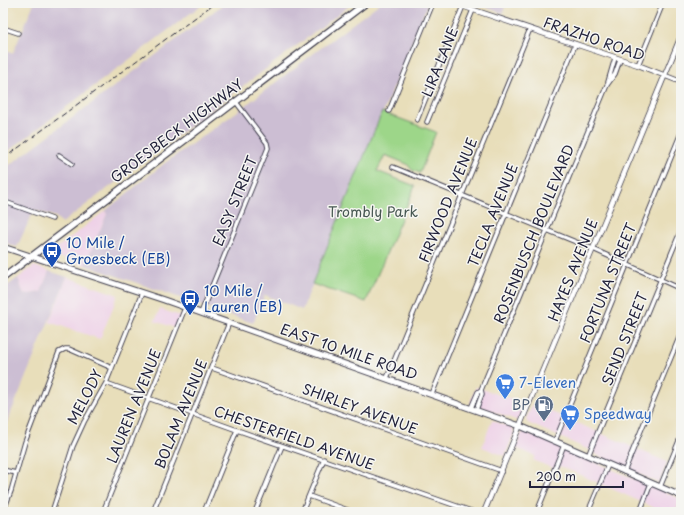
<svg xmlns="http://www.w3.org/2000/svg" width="684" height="515" font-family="'Playpen Sans',sans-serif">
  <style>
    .built { fill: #eed0e7 }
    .industrial { fill: #ccbed3 }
    .green { fill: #9dd689; stroke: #607c62 }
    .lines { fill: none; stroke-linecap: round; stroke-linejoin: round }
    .minor-casing { stroke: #403e4e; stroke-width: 5.5 }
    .tertiary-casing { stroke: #403e4e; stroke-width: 6 }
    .secondary-casing { stroke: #403e4e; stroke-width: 7 }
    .primary-casing { stroke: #403e4e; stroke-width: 8 }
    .minor { stroke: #fff; stroke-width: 3.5 }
    .tertiary { stroke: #fff; stroke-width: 4.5 }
    .secondary { stroke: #fff; stroke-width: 5 }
    .primary { stroke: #fff; stroke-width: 5.5 }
    .rail { stroke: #22223b; stroke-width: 1; stroke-dasharray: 6 3; stroke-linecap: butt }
    .labels { text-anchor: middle; stroke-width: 3; stroke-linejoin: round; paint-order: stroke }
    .street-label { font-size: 14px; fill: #22223b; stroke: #f6f6f2 }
    .park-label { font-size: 14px; fill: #475852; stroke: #f6f6f2 }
    .transit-label { font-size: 14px; fill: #164399; stroke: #f6f6f2; text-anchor: start }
    .shop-label { font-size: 14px; fill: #366cbe; stroke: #f6f6f2; text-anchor: start }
    .service-label { font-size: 14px; fill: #4e5e75; stroke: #f6f6f2; text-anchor: end }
  </style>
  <rect width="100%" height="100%" fill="#f6f6f2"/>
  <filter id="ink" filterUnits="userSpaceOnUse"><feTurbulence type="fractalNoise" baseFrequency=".025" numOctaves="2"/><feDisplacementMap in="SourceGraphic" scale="8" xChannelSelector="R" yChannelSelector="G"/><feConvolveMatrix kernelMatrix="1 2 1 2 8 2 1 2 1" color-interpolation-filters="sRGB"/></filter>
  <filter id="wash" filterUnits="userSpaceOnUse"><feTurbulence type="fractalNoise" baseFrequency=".012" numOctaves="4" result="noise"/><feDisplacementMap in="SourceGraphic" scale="16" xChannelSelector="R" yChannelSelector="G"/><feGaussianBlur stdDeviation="0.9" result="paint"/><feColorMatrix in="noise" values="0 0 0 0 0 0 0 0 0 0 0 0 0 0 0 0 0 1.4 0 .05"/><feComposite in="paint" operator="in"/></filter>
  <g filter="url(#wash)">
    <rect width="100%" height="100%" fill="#e8deba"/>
    <path class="built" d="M 105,211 L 107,214 L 85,265 L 49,254 Z
      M 34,266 L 49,271 L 41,292 L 24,295 L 18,278 Z
      M 67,277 L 118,295 L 100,339 L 49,322 Z
      M 160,309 L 180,316 L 175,328 L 155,321 Z
      M 476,387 L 525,404 L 519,421 L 470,403 Z
      M 533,404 L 667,462 L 659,483 L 595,454 L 594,452 L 528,423 L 526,419 Z
      M 492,420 L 512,428 L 514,433 L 505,456 L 482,447 Z
      M 525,432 L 681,499 L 675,512 L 664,512 L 560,466 L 557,470 L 533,460 L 535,456 L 516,448 L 521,434 Z"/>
    <path class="industrial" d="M 34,3 L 204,3 L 3,155 L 3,49 L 13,53 Z
      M 225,3 L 353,3 L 62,223 L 56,217 L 34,210 L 17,247 L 3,242 L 3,170 Z
      M 380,3 L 428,3 L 302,310 L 265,295 L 253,323 L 85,265 L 107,214 L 105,211 L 165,163 L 238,111 Z
      M 472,3 L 506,3 L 503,13 Z
      M 49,271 L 67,277 L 3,432 L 3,289 L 18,278 L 24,295 L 41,292 Z"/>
    <path class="green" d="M 382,112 L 436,132 L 420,173 L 412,170 L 407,164 L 385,155 L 377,171 L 415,186 L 366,302 L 312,284 Z"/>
  </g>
  <g filter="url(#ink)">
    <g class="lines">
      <defs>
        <path id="minor" d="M 3,28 L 18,33
          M 638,65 L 663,3
          M 608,82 L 615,58
          M 389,111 L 433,3
          M 417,120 L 463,6
          M 427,122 L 473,10
          M 59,155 L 72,164
          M 393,167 L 593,249 L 681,289
          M 5,202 L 52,219
          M 201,313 L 268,148 L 267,143 L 236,102
          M 212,368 L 502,471
          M 387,378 L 530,29
          M 106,383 L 237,430 L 474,512
          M 481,390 L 607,85 L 615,74 L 620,60
          M 432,394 L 575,45
          M 471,408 L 478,392 L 481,390 L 482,394 L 476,410
          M 555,441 L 681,133
          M 588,456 L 681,230
          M 3,470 L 16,473
          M 624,472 L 681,333
          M 660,487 L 681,436
          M 309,496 L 353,512
          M 3,512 L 11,491 L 25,442 L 59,352 L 65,349 L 69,349 L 112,368
          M 52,512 L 73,446 L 84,422 L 106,383 L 142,293
          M 103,512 L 185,308
          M 153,512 L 229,323
          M 204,512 L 237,430
          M 255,512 L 282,446
          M 302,512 L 324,459
          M 537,512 L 564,445
          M 588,512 L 608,465
          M 640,512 L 651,483"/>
        <path id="tertiary" d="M 453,3 L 638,65 L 681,82
          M 484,512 L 681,36"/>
        <path id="secondary" d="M 3,247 L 164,300 L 520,426 L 681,496"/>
        <path id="primary" d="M 3,278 L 366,3"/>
      </defs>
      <use href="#minor" class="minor-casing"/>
      <use href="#tertiary" class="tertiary-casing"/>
      <use href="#secondary" class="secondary-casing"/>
      <use href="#primary" class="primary-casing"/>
      <use href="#minor" class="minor"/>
      <use href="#tertiary" class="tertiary"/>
      <use href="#secondary" class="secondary"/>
      <use href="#primary" class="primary"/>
      <path class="rail" d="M 3,159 L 215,3"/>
    </g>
  </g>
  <defs>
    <symbol id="bus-pin" viewBox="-11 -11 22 30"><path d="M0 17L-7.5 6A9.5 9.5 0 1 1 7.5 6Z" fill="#1a4fb4" stroke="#f6f6f2"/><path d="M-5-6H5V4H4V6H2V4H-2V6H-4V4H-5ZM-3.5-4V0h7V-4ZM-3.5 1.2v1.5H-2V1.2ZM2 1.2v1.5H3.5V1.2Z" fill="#fff"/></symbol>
    <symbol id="supermarket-pin" viewBox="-11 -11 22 30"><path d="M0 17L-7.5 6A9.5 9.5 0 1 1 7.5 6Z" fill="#3f7fe0" stroke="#f6f6f2"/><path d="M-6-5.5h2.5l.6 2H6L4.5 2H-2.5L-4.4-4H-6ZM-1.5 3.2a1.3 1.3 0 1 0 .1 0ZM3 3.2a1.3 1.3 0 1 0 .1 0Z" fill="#fff"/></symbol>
    <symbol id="fuel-pin" viewBox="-11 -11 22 30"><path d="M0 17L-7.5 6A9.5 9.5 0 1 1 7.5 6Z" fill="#5c6f8a" stroke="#f6f6f2"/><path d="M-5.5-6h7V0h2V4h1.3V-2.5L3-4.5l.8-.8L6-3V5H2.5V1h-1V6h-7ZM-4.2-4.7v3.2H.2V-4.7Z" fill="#fff"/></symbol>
  </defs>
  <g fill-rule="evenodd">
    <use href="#bus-pin" x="41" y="240" width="22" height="30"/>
    <use href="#bus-pin" x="179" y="288" width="22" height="30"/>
    <use href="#supermarket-pin" x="494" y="372" width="22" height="30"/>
    <use href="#fuel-pin" x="533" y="394" width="22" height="30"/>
    <use href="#supermarket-pin" x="559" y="403" width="22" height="30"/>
  </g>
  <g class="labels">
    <g class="street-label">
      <text transform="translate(594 39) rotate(19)" y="5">FRAZHO ROAD</text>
      <text transform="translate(440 62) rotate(-68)" y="5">LIRA LANE</text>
      <text transform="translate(177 131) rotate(-37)" y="5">GROESBECK HIGHWAY</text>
      <text transform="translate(448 200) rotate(-68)" y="5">FIRWOOD AVENUE</text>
      <text transform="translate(235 201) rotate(-68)" y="5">EASY STREET</text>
      <text transform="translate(493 215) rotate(-68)" y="5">TECLA AVENUE</text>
      <text transform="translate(534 234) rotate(-68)" y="5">ROSENBUSCH BOULEVARD</text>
      <text transform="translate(573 270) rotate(-68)" y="5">HAYES AVENUE</text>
      <text transform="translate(608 283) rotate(-68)" y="5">FORTUNA STREET</text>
      <text transform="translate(625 339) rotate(-68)" y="5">SEND STREET</text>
      <text transform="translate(349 352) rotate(19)" y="5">EAST 10 MILE ROAD</text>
      <text transform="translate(85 397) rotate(-63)" y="5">MELODY</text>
      <text transform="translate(134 406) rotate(-68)" y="5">LAUREN AVENUE</text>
      <text transform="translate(360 409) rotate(20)" y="5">SHIRLEY AVENUE</text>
      <text transform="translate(181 414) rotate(-68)" y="5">BOLAM AVENUE</text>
      <text transform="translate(294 438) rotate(19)" y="5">CHESTERFIELD AVENUE</text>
    </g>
    <g class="park-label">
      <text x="373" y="217">Trombly Park</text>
    </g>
    <g class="transit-label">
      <text x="66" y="248">10 Mile /<tspan x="66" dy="16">Groesbeck (EB)</tspan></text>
      <text x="204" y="296">10 Mile /<tspan x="204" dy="16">Lauren (EB)</tspan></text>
    </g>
    <g class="shop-label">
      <text x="519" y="388">7-Eleven</text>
      <text x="584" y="419">Speedway</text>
    </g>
    <g class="service-label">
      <text x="530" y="410">BP</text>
    </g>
  </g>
  <rect width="684" height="515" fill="none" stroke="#f6f6f2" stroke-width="16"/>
  <path d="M530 481v6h93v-6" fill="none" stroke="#22223b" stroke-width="2"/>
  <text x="536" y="481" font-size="12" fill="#22223b" stroke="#f6f6f2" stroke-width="3" paint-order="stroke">200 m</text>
</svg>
